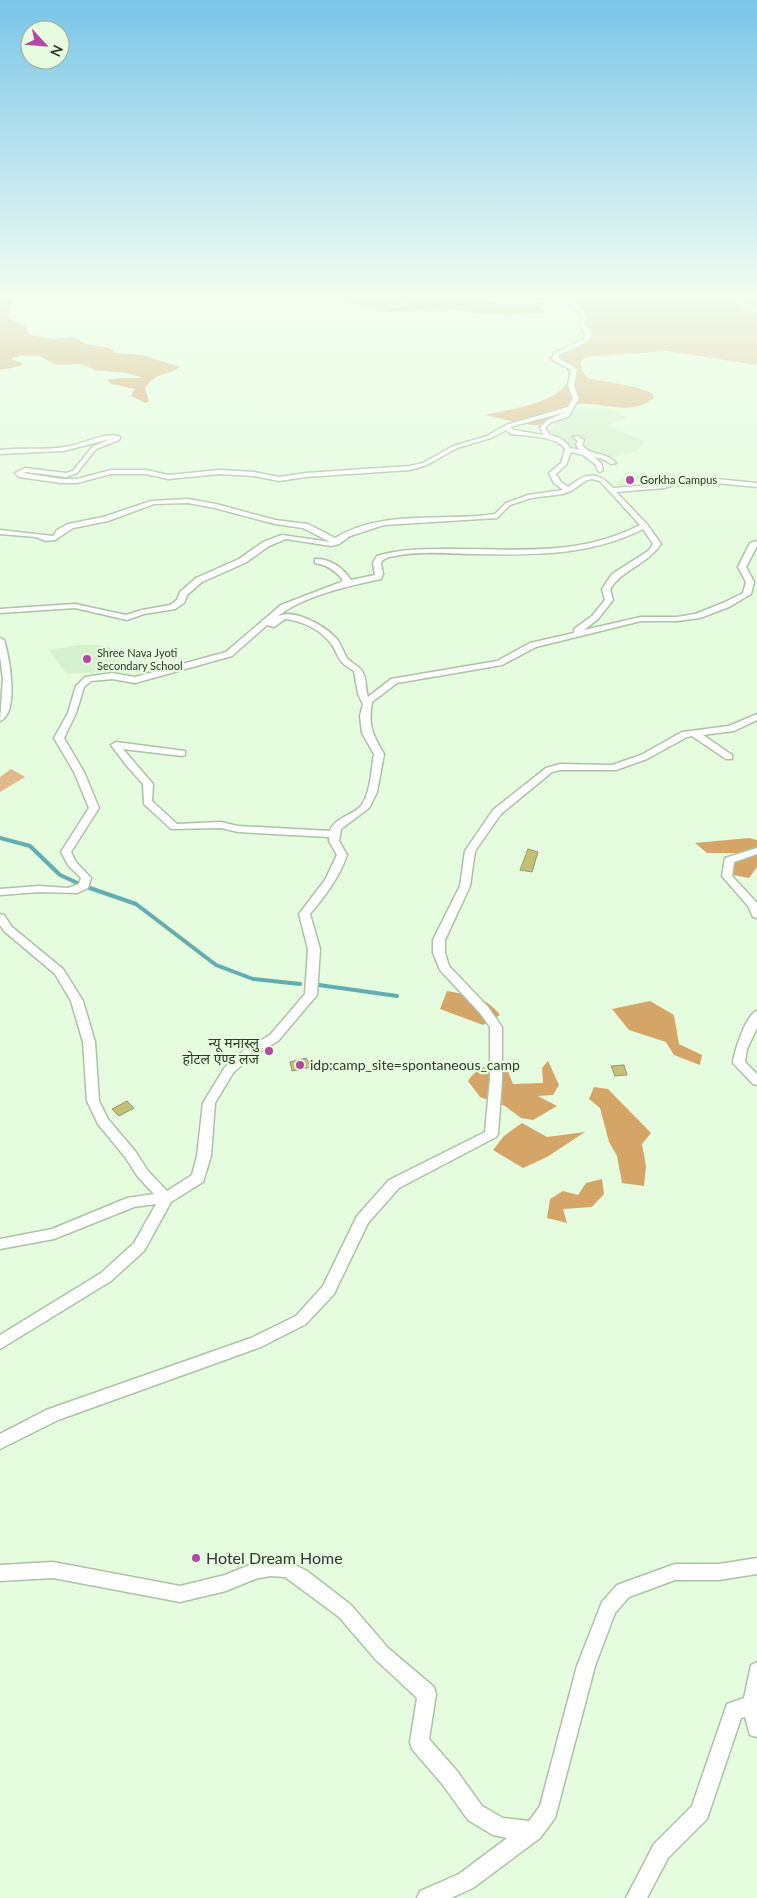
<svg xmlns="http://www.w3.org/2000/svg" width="757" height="1898" font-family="Lato,'Noto Sans Devanagari',sans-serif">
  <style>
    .built { fill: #d6f1ce }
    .green { fill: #dfb989 }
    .forest { fill: #d4a566 }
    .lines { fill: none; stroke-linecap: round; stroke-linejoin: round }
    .stream { stroke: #61adb1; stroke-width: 4 }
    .building { fill: #c4c174; stroke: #969574 }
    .minor-casing { stroke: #acc2a6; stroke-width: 3 }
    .minor { fill: #fff; fill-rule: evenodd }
    .poi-dot { fill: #b546a4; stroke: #e5fcde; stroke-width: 2 }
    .labels { text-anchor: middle; stroke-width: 4.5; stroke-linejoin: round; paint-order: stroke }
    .far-poi-label { font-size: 11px; fill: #2f382c; stroke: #e5fcde; text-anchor: start }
    .poi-label { font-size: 14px; fill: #2f382c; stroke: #e5fcde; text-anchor: end }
    .near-poi-label { font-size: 16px; fill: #2f382c; stroke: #e5fcde; text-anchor: start }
  </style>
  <rect width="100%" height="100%" fill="#e5fcde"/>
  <path class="built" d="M 578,408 L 610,409 L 628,418 L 609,425 L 645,442 L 636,452 L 613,457 L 578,450 L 563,438 L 548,432 L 555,424 L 570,416 Z
    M 641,474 L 652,479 L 620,486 L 612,482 Z
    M 78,645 L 98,645 L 114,649 L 119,656 L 119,661 L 130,667 L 130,672 L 100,672 L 67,674 L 49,650 Z"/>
  <path class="green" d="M 343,294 L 396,294 L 393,298 L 399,304 L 387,303 L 381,311 L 350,303 Z
    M 593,294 L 608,300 L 657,301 L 656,294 L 720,294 L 757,315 L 757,365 L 666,351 L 585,357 L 581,362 L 583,372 L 587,378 L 635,387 L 652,393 L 654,398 C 629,417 606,402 579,404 C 567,406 553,421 538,425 C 529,426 496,417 485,415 C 506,410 579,401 567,369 L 552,362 L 547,357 C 563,354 577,347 590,339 L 590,329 L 586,323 L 590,317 L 579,305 L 562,297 L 581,297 Z
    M 11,769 L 25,777 L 0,792 L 0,777 Z"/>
  <path class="forest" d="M 396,294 L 467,294 L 507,304 L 543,301 L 538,307 L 545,312 C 529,313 514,315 499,314 C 477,314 455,308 433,309 C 414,310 400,313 381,311 L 387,303 L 398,304 L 393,298 Z
    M 720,294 L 749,294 L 757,297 L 757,315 Z
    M 0,296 L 13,300 L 8,318 L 26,326 L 28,333 L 30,335 L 53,339 L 73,337 L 86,344 L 109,348 L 116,353 L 142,355 L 180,367 C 168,377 156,370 145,389 L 149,401 L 146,403 L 131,396 L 135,389 L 112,384 L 106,380 L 120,378 L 143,378 L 127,373 L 95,370 L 81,364 L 56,365 L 39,356 L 20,356 L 12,358 L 13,360 L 23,363 L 21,366 L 0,370 Z
    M 749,838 L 757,840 L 757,867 L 749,878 L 733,875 L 730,865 L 737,860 L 741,853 L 707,853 L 695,843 Z
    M 447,991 C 469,995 487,997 500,1015 L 483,1025 L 440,1009 Z
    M 650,1001 L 674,1015 L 679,1044 L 702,1055 L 700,1065 L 674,1055 L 666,1042 L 629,1030 L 612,1009 Z
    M 504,1061 L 513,1084 L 543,1083 L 542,1068 L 548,1061 L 559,1085 L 553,1095 L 538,1096 L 557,1106 L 533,1120 L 521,1118 L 505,1106 L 480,1097 L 468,1081 C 479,1066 487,1066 504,1061 Z
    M 594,1087 L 608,1089 L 651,1133 L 642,1144 L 646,1166 L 644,1186 L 622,1183 L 617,1156 L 609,1142 L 600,1108 L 589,1099 Z
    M 522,1123 L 547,1137 L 585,1132 L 547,1157 L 523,1168 L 493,1150 L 504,1136 Z
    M 602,1179 L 604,1194 L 592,1207 L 563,1209 L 567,1223 L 547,1218 L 550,1199 L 563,1191 L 578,1195 L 586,1183 Z"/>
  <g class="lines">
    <path class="stream" d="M 0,838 L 30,846 L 60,875 L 84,886 L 136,904 L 216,965 L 253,979 L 300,984
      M 319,985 L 397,996"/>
  </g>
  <path class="building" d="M 528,849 L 538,852 L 532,872 L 520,870 Z
    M 306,1058 L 311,1067 L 292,1071 L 290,1062 Z
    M 624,1065 L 627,1075 L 615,1076 L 611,1066 Z
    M 127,1101 L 134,1108 L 119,1116 L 112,1109 Z"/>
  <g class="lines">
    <defs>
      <path id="minor" d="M 402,294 L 409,294 L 399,298 L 407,303 L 407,305 L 382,310 L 382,308 L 401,304 L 393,298 Z
        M 471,294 C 483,294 493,300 505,301 C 523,303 542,298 560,300 L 552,294 C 563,294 583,307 589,317 L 584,324 L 590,330 L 592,335 L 587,342 L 559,355 L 558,358 L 577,369 L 574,386 L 579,398 L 569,416 L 550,423 L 545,428 L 550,435 C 559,437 566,440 570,448 L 580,450 L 576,445 L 578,441 L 573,437 L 578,436 L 584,440 L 582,445 C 591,457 606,451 616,463 L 611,464 L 603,459 L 594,457 L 601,463 L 603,470 L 600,472 L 597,470 L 596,465 L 583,455 L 571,452 L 566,465 L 556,474 L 561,482 L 568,487 C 586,473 597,470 613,488 L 663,484 L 683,478 L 696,477 L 757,483 L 757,487 L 696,481 L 684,482 L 664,488 L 616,492 L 647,524 L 661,544 C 648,564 623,569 610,589 L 613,600 L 598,619 L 584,630 L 641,617 L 677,617 L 695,614 L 723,603 L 743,593 L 746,582 L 738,567 L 750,543 L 757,541 L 757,546 L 746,567 L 754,582 L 751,594 L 729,607 L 700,618 L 677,621 L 641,621 L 536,647 L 502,665 L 397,683 L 372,702 C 368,725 372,734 384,754 L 377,792 L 369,808 L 341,829 L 339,841 L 347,855 C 339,878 325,896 310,914 L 320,949 L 317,995 L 278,1041 L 251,1057 L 233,1073 L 215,1103 L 211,1156 L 203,1182 L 171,1202 L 144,1251 L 111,1281 L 0,1349 L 0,1335 L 101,1273 L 134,1243 L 156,1204 L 134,1207 L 54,1239 L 0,1249 L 0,1239 L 52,1229 L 127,1198 L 154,1194 L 138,1177 L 125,1157 L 98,1124 L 87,1101 L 83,1042 L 71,1001 L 55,974 L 4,931 L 0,925 L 0,914 L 4,915 L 12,927 L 63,969 L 83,1001 L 95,1042 L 99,1101 L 108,1119 L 135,1151 L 148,1171 L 167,1191 L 192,1175 L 197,1156 L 203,1103 L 225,1067 L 243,1051 L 270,1035 L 305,994 L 308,949 L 299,914 L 325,880 L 337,855 L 329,841 L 329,837 L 238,832 L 221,828 L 171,829 L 144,804 L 143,784 L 126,765 L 111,745 L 116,742 L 185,751 L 185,755 L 182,756 L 123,749 L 153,784 L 152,801 L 177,824 L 221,822 L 238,826 L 330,831 C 333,819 352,815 360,807 C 371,794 371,770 374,754 L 362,733 L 360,716 L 363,704 L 358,694 L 354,671 C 350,668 345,666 342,662 C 337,657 336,650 332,645 C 322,630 303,621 285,619 L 274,627 L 267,625 L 232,656 L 135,683 L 112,679 L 91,681 L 84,687 L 76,713 L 64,738 L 84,772 L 99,808 L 71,852 L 76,862 L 91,878 L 88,888 L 77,893 L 39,892 L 0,895 L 0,889 L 39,886 L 68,888 L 79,884 L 81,878 L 68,865 L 61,852 L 89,808 L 74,772 L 54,738 L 68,713 L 76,686 L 85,677 L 112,673 L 135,677 L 226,652 L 281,605 L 341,582 L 343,580 C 335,570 327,565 315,563 L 315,559 C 330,558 343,568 351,580 L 375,575 L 373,563 L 377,556 C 403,548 430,549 457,549 C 522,549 579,556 640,525 L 600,481 L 592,479 L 587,480 L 571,491 L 563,494 L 531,498 L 510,505 L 497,518 L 384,525 L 350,536 L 339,544 L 331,546 L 286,539 L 269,546 L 245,563 L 202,582 L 187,595 L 184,603 L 175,609 L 144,614 L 127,620 L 75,608 L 0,613 L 0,609 L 75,604 L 126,615 L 142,610 L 170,605 L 177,600 L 180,592 L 196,578 L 239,559 L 263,542 L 282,535 L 330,542 L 303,528 L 275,524 L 215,508 L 188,503 L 154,504 L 108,521 L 73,528 L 55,540 L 46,541 L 36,537 L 0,534 L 0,530 L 53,536 L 57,530 L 68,524 L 103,517 L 151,501 L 188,499 L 216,504 L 275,520 L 308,524 L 335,538 C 382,509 442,522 495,514 L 506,503 L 528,495 L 563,490 L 554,483 L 549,473 L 561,463 L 565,449 C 557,436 526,436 511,434 L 506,430 L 491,438 L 457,448 L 427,465 L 410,470 L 306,477 L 279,481 L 254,476 L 220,474 L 168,479 L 146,474 L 111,474 L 77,483 L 61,483 L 19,477 L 15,473 L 25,468 L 66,473 L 73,471 L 92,447 L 110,439 L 63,451 L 0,454 L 0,450 C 24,447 48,451 71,446 C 83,443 110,431 120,437 L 119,440 L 96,449 L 77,473 L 66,477 L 26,472 L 23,473 L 61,479 L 77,479 L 111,470 L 146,470 L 168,475 L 220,470 L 254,472 L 279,477 L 306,473 L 410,466 L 423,463 L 453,446 L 487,436 L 506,425 L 568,407 L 573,398 L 568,386 L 571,370 L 552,359 L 554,353 L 583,340 L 586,335 L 578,324 L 583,317 C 568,290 529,307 505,304 C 494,303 480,299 471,294 ZM 566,412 L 546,421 L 540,427 L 543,435 L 513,430 L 510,427 ZM 643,529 L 653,544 L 648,551 L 612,574 L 602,589 L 605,600 L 592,616 L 574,629 L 574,633 L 530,643 L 497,661 L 391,679 L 368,697 C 365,688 367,678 362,671 C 358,665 351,663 347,658 C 343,651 341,644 336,638 C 325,626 292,607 277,617 C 302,596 349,586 381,579 L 383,574 L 381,563 L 383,560 L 389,557 C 415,551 443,553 470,554 C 529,555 588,557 643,529 Z
        M 722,294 L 728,294 L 757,311 L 757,315 Z
        M 754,294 L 757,294 L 757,296 Z
        M 0,638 L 4,640 C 9,656 20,713 0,721 L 3,679 L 0,656 Z
        M 757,714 L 757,720 L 734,731 L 703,735 L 732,755 L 732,759 L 726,759 L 692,736 L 687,737 L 647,759 L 616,770 L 560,770 L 552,772 L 501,814 L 475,851 L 470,886 L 445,940 L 445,953 L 449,966 L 488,1007 L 502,1027 L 502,1079 L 498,1134 L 496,1137 L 399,1188 L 368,1223 L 334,1294 L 306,1324 L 261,1347 L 58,1420 L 0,1449 L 0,1434 L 46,1410 L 251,1338 L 296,1316 L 323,1286 L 357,1216 L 389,1180 L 485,1132 L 490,1079 L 490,1027 L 480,1013 L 440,970 L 433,953 L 433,940 L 460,886 L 465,851 L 493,810 L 546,768 L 560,764 L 612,765 L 641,755 L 682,732 L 729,726 Z
        M 757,848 L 757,854 L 734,862 L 732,876 L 757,903 L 757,918 L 753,917 L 748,906 L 722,876 L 725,858 Z
        M 757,1011 L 757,1028 L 747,1049 L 745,1062 L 757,1074 L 757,1085 L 753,1084 L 733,1063 C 734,1052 746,1014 757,1011 Z
        M 757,1558 L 757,1574 L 719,1580 L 675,1580 L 629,1597 L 615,1613 L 595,1666 L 555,1818 L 540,1838 L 473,1888 L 451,1898 L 417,1898 L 420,1891 L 459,1874 L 507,1838 L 493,1835 L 468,1820 L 443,1785 L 412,1749 L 410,1742 L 417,1698 L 376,1660 L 339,1617 L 285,1577 L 270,1576 L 255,1579 L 226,1591 L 180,1602 L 53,1578 L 0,1581 L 0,1565 L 53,1562 L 180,1586 L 225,1575 L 254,1563 L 270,1560 L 287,1561 L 307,1571 L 351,1605 L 388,1648 L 434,1687 L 436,1694 L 429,1739 L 457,1771 L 482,1806 L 503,1818 L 529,1821 L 540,1806 L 577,1666 L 602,1602 L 617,1585 L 675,1564 L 719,1564 Z
        M 757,1662 L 757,1737 L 750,1735 L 745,1717 L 741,1718 L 707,1819 L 668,1858 L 647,1898 L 626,1898 L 654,1844 L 692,1806 L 727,1704 L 744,1698 L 751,1665 Z"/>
    </defs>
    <use href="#minor" class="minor-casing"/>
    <use href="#minor" class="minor"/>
  </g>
  <linearGradient id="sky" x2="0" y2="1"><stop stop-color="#7ac5e9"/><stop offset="0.53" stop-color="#f3fef0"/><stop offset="1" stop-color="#f3fef0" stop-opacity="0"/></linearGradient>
  <rect width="757" height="560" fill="url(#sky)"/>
  <g class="poi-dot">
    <circle cx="630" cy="480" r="5"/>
    <circle cx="87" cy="659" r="5"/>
    <circle cx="269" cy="1051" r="5"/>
    <circle cx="300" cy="1065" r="5"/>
    <circle cx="196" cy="1558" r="5"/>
  </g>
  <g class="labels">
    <g class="far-poi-label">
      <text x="640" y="484">Gorkha Campus</text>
      <text x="97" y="657">Shree Nava Jyoti<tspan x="97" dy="13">Secondary School</tspan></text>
    </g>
    <g class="poi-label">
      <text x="259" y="1048">न्यू मनास्लु<tspan x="259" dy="16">होटल एण्ड लज</tspan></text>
      <text x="310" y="1070" text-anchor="start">idp:camp_site=spontaneous_camp</text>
    </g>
    <g class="near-poi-label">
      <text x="206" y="1564">Hotel Dream Home</text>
    </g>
  </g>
  <g transform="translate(45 45) rotate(116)"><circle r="24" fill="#e5fcde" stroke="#9cae97"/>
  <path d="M0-4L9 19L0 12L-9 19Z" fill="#b546a4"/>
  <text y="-8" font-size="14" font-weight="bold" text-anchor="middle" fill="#2f382c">N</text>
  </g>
</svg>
